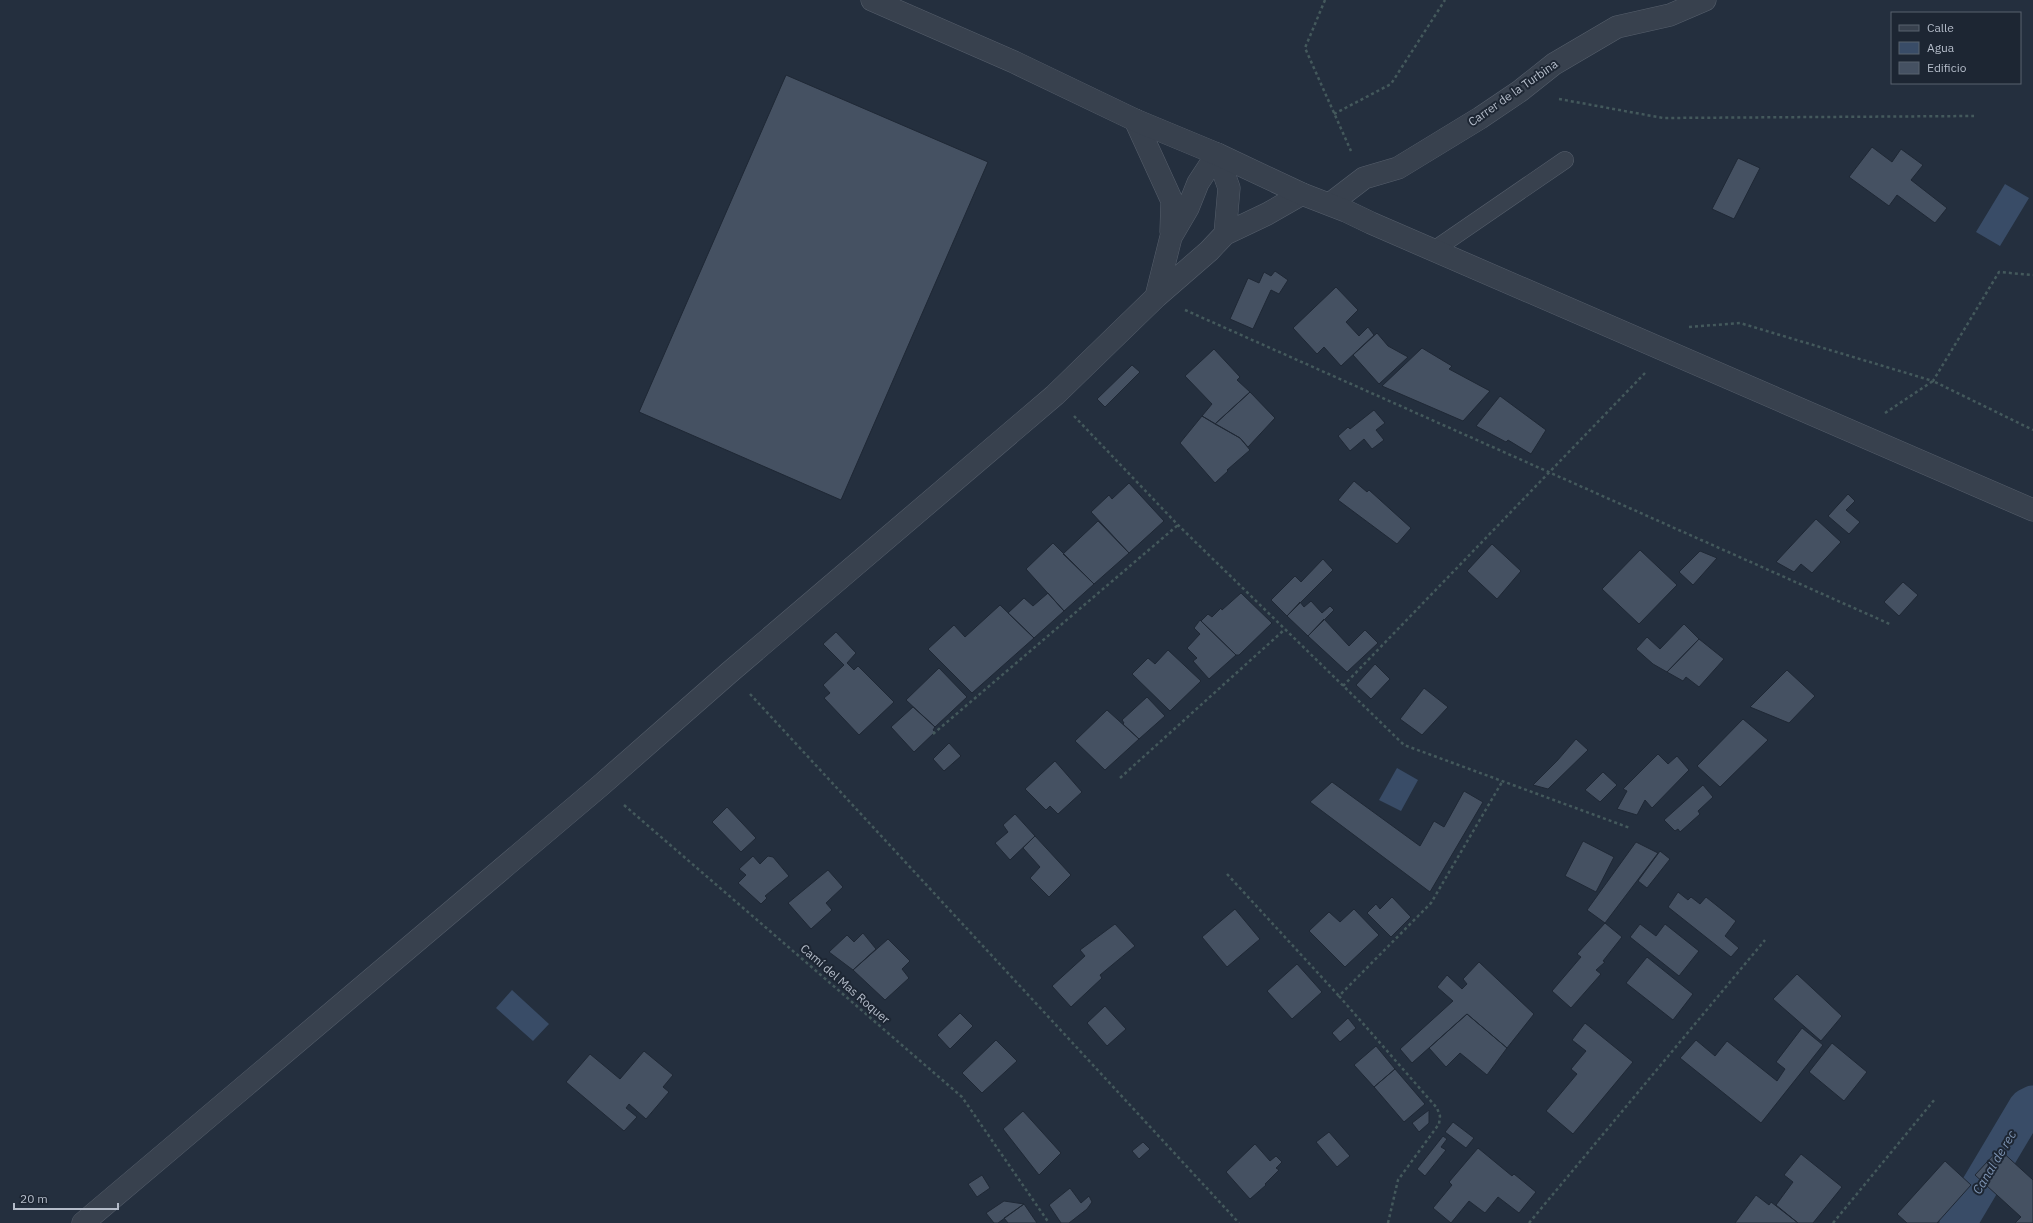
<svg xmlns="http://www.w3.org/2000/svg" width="2033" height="1223" font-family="'IBM Plex Sans',sans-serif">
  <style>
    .water { fill: #394c67 }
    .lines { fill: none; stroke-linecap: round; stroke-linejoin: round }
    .canal { stroke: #394c67; stroke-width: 37 }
    .building { fill: #455162; stroke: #1f2835 }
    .service-casing { stroke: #565f6c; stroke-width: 18 }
    .minor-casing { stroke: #565f6c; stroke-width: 23 }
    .tertiary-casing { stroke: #565f6c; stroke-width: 23 }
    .path { stroke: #44595c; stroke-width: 2.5; stroke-dasharray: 3 3; stroke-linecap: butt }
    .service { stroke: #38414e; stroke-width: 17 }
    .minor { stroke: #38414e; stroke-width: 22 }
    .tertiary { stroke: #38414e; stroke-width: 22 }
    .labels { text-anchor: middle; stroke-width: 4; stroke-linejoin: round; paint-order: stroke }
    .street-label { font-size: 12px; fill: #b4bcc9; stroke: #1d2633 }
    .water-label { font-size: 13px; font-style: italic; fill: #7c92b1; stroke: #1d2633 }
  </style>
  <rect width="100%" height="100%" fill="#242f3e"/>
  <path class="water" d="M 2005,184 L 2029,198 L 2000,246 L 1976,232 Z
    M 1397,768 L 1418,780 L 1401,811 L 1379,800 Z
    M 512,990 L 549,1024 L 533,1041 L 496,1008 Z"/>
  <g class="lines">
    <path class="canal" d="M 1958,1223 L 2027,1107 L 2033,1104"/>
  </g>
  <path class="building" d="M 786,75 L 988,162 L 841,500 L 639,412 Z
    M 1872,147 L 1892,162 L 1901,149 L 1923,165 L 1911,180 L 1947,208 L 1935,223 L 1897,195 L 1889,206 L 1849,177 Z
    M 1738,158 L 1760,168 L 1734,219 L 1712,209 Z
    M 1275,271 L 1288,280 L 1279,294 L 1271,290 L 1253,329 L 1230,319 L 1248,278 L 1259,283 L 1264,272 L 1271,276 Z
    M 1336,287 L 1358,310 L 1346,322 L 1359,336 L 1368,327 L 1374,335 L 1341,366 L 1324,347 L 1317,354 L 1293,328 Z
    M 1377,333 L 1388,346 L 1408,357 L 1379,384 L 1353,355 Z
    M 1422,348 L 1452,366 L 1449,369 L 1490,391 L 1463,421 L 1382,386 Z
    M 1214,349 L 1240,377 L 1237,380 L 1250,392 L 1215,424 L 1202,416 L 1212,404 L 1185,376 Z
    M 1132,365 L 1140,372 L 1105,407 L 1097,399 Z
    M 1250,392 L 1275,418 L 1248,447 L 1240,438 L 1215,424 Z
    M 1500,396 L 1546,430 L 1531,454 L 1508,440 L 1506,442 L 1476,426 Z
    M 1374,410 L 1385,423 L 1376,430 L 1384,440 L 1372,449 L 1364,439 L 1350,451 L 1338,436 L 1348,427 L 1350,429 Z
    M 1202,416 L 1240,438 L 1250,450 L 1227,470 L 1228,471 L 1215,483 L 1180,443 Z
    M 1354,481 L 1367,492 L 1369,490 L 1411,528 L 1397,544 L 1338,500 Z
    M 1129,483 L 1164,521 L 1129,553 L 1091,512 L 1109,495 L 1112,499 Z
    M 1848,494 L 1855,501 L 1846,510 L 1860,522 L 1849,534 L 1828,516 Z
    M 1816,519 L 1841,542 L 1812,573 L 1801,564 L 1794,572 L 1776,562 Z
    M 1098,521 L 1129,553 L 1094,584 L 1063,554 Z
    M 1053,543 L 1094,584 L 1064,611 L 1026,569 Z
    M 1492,544 L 1521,571 L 1497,599 L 1467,571 Z
    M 1640,550 L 1677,585 L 1639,624 L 1602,589 Z
    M 1700,551 L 1717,558 L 1693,585 L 1679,572 Z
    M 1323,559 L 1333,570 L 1287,616 L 1271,600 L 1295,576 L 1301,582 Z
    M 1903,582 L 1918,595 L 1899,616 L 1884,602 Z
    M 1048,593 L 1064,611 L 1034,638 L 1008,613 L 1024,598 L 1033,606 Z
    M 1241,593 L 1272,623 L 1239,655 L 1236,655 L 1201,621 L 1208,614 L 1212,617 L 1221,608 L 1222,610 Z
    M 1311,601 L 1322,613 L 1330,606 L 1334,610 L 1308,636 L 1287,616 L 1300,602 L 1304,607 Z
    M 1000,605 L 1034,638 L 972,693 L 928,649 L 954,625 L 965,637 Z
    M 1324,619 L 1349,646 L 1365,630 L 1378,643 L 1347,672 L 1308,636 Z
    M 1200,620 L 1236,655 L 1209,679 L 1193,661 L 1197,658 L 1187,648 L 1200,634 L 1194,628 Z
    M 1684,624 L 1699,639 L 1667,672 L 1653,664 L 1636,649 L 1647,637 L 1660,649 Z
    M 836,632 L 856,653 L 847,663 L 854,670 L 858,666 L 894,702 L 859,735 L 824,698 L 830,693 L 823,685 L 844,665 L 823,644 Z
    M 1699,639 L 1724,659 L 1699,687 L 1686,677 L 1683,681 L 1667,672 Z
    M 1168,650 L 1201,681 L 1170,711 L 1132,674 L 1148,658 L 1155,664 Z
    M 1375,664 L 1390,679 L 1371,699 L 1356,685 Z
    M 939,668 L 967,697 L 935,727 L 906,700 Z
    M 1787,670 L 1815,696 L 1789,723 L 1750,707 Z
    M 1424,688 L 1448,707 L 1422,735 L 1400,719 Z
    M 1147,697 L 1165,716 L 1139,739 L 1123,724 L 1124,723 L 1122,720 Z
    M 913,707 L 935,727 L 933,730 L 935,732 L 914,752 L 891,727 Z
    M 1107,710 L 1139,739 L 1105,770 L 1075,741 Z
    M 1743,719 L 1768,740 L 1720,787 L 1697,766 Z
    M 1576,739 L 1588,750 L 1548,789 L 1533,785 L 1557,761 Z
    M 949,743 L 961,756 L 944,771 L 933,759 Z
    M 1658,754 L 1668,764 L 1677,756 L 1689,770 L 1652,808 L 1645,800 L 1637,815 L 1617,809 L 1627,791 L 1623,789 Z
    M 1055,761 L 1082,792 L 1058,814 L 1050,806 L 1046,810 L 1025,789 Z
    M 1603,772 L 1617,785 L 1600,802 L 1585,790 Z
    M 1332,782 L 1420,846 L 1434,821 L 1444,827 L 1464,791 L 1483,802 L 1430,892 L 1310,802 Z
    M 1703,785 L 1713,797 L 1698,811 L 1700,814 L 1680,832 L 1678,829 L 1675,831 L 1664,820 Z
    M 727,807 L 756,838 L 741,852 L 712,822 Z
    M 1015,814 L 1035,836 L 1010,860 L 995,843 L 1008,832 L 1003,825 Z
    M 1035,836 L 1071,875 L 1049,897 L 1030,878 L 1040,867 L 1023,848 Z
    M 1583,841 L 1614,857 L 1596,892 L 1565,876 Z
    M 1636,842 L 1658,853 L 1605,923 L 1587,910 Z
    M 1660,851 L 1670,859 L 1647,888 L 1638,881 Z
    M 753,856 L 760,864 L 768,856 L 773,857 L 789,876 L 765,896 L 767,898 L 761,904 L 738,883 L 746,875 L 739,869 Z
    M 828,870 L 843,887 L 826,903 L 832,910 L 811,929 L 788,903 Z
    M 1678,892 L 1688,900 L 1691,897 L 1700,904 L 1706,897 L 1736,921 L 1725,936 L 1739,948 L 1731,957 L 1668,907 Z
    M 1392,897 L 1411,917 L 1391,937 L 1367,913 L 1376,904 L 1380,909 Z
    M 1235,909 L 1260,939 L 1227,967 L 1202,937 Z
    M 1354,909 L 1379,935 L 1345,967 L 1309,931 L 1329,912 L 1340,922 Z
    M 1605,923 L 1622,937 L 1603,961 L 1605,962 L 1596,970 L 1601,974 L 1571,1008 L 1552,991 L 1581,957 L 1577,954 Z
    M 1115,924 L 1135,946 L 1100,975 L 1102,978 L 1071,1007 L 1052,986 L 1085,956 L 1080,950 Z
    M 1640,924 L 1656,936 L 1665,924 L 1699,951 L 1679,976 L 1630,937 Z
    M 863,933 L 876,949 L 853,970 L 829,952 L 847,935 L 854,942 Z
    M 888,939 L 910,961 L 902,969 L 909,978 L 885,1000 L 853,970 Z
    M 1647,957 L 1693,994 L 1673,1020 L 1626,983 Z
    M 1479,962 L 1534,1014 L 1507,1048 L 1467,1014 L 1412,1063 L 1400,1049 L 1453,1001 L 1437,987 L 1447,975 L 1462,989 L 1467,984 L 1463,979 Z
    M 1297,964 L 1322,992 L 1292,1019 L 1267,991 Z
    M 1797,974 L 1842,1016 L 1821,1041 L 1773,999 Z
    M 1105,1006 L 1126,1029 L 1107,1046 L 1087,1023 Z
    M 960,1013 L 973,1026 L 950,1049 L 937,1035 Z
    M 1467,1014 L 1507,1048 L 1487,1075 L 1460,1053 L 1446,1067 L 1429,1048 Z
    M 1348,1018 L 1356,1028 L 1340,1042 L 1332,1033 Z
    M 1585,1023 L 1633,1062 L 1573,1134 L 1546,1111 L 1577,1074 L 1571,1069 L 1586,1051 L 1572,1040 Z
    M 1802,1028 L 1823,1045 L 1761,1123 L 1680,1058 L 1696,1040 L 1715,1056 L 1727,1041 L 1777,1081 L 1785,1069 L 1776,1062 Z
    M 996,1040 L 1017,1061 L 982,1093 L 962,1073 Z
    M 1832,1043 L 1867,1072 L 1844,1101 L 1809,1072 Z
    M 1376,1046 L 1395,1069 L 1374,1087 L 1354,1065 Z
    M 644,1051 L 673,1075 L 663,1087 L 669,1092 L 646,1119 L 629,1104 L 626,1108 L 637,1117 L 624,1131 L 566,1082 L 590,1054 L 620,1079 Z
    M 1395,1069 L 1425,1104 L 1404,1122 L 1374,1087 Z
    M 1429,1110 L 1429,1123 L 1419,1132 L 1412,1123 Z
    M 1023,1111 L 1061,1153 L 1039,1175 L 1003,1129 Z
    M 1453,1122 L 1474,1138 L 1466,1148 L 1445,1132 Z
    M 1329,1132 L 1350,1156 L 1337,1167 L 1316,1142 Z
    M 1443,1136 L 1447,1139 L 1441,1147 L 1446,1150 L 1425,1176 L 1417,1169 Z
    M 1143,1142 L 1150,1149 L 1139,1159 L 1132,1151 Z
    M 1255,1144 L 1270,1161 L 1276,1156 L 1282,1162 L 1276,1168 L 1279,1170 L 1265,1184 L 1266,1185 L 1250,1199 L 1226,1172 Z
    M 1478,1148 L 1512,1176 L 1514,1174 L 1536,1192 L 1519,1213 L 1498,1197 L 1485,1213 L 1469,1201 L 1451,1223 L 1433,1208 L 1452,1185 L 1449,1182 Z
    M 1999,1149 L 2033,1180 L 2033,1223 L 2015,1223 L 2021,1217 L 1975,1175 Z
    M 1801,1154 L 1842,1187 L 1813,1223 L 1798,1223 L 1776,1205 L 1793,1182 L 1784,1175 Z
    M 1945,1161 L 1971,1185 L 1937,1223 L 1907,1223 L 1897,1214 Z
    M 982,1175 L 990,1188 L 977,1197 L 968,1184 Z
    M 1070,1188 L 1081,1203 L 1089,1196 L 1092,1202 L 1087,1209 L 1069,1223 L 1061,1223 L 1049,1205 Z
    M 1756,1195 L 1769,1205 L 1771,1202 L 1798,1223 L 1735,1223 Z
    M 1004,1201 L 1024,1204 L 998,1223 L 994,1223 L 986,1213 Z
    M 1024,1204 L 1037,1223 L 1008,1223 L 1004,1218 Z"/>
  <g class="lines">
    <defs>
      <path id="service" d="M 1434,250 L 1565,160"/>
      <path id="minor" d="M 1135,120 L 1172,201 L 1171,232
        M 1217,154 L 1229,188 L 1225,234
        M 1330,204 L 1364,178 L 1398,168 L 1480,118 L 1520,91 L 1554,64 L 1617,27 L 1670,15 L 1705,0
        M 1156,297 L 1171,237 L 1188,208 L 1198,183 L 1217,154
        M 83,1223 L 600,786 L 730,672 L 1055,395 L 1156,297 L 1209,251 L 1225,234 L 1267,214 L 1302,194"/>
      <path id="tertiary" d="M 872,0 L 1014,62 L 1135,120 L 1217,154 L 1302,194 L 1346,211 L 1371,223 L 2033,510"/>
    </defs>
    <use href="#service" class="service-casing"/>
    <use href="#minor" class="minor-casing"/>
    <use href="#tertiary" class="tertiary-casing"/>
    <path class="path" d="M 1325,0 L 1305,48 L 1351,151
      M 1559,99 L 1663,118 L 1974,116
      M 1334,114 L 1391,84 L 1445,0
      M 1185,310 L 1892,625
      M 1689,327 L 1740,323 L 1933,381 L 1999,272 L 2033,275
      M 1885,413 L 1933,381 L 2033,430
      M 1074,416 L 1178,525 L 1404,745 L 1630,828
      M 1343,686 L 1645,373
      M 750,694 L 1239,1223
      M 933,734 L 1178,525
      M 1120,778 L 1284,630
      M 624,805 L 962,1097 L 1049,1223
      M 1227,874 L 1339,996
      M 1388,1223 L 1398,1180 L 1439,1124 L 1440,1116 L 1437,1108 L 1339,996 L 1431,903 L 1502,782
      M 1529,1223 L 1765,940
      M 1833,1223 L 1935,1099"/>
    <use href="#service" class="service"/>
    <use href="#minor" class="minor"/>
    <use href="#tertiary" class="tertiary"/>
  </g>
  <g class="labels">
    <g class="street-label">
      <text transform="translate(1513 93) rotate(-35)" y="4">Carrer de la Turbina</text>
      <text transform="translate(845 984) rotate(41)" y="4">Camí del Mas Roquer</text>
    </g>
    <g class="water-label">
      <text transform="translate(1994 1162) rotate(-59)" y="5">Canal de rec</text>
    </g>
  </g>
  <rect x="1891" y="12" width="130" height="72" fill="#1d2633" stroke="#59626f"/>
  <rect x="1899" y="25" width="20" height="6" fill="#38414e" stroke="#59626f"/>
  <text x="1927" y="32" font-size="12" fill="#b4bcc9">Calle</text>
  <rect x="1899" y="42" width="20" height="12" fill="#394c67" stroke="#59626f"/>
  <text x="1927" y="52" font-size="12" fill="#b4bcc9">Agua</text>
  <rect x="1899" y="62" width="20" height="12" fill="#455162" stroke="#59626f"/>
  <text x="1927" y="72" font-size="12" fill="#b4bcc9">Edificio</text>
  <path d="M14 1203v6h104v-6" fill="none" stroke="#b4bcc9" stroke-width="2"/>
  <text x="20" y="1203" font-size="12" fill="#b4bcc9" stroke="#1d2633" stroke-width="3" paint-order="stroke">20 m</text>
</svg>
